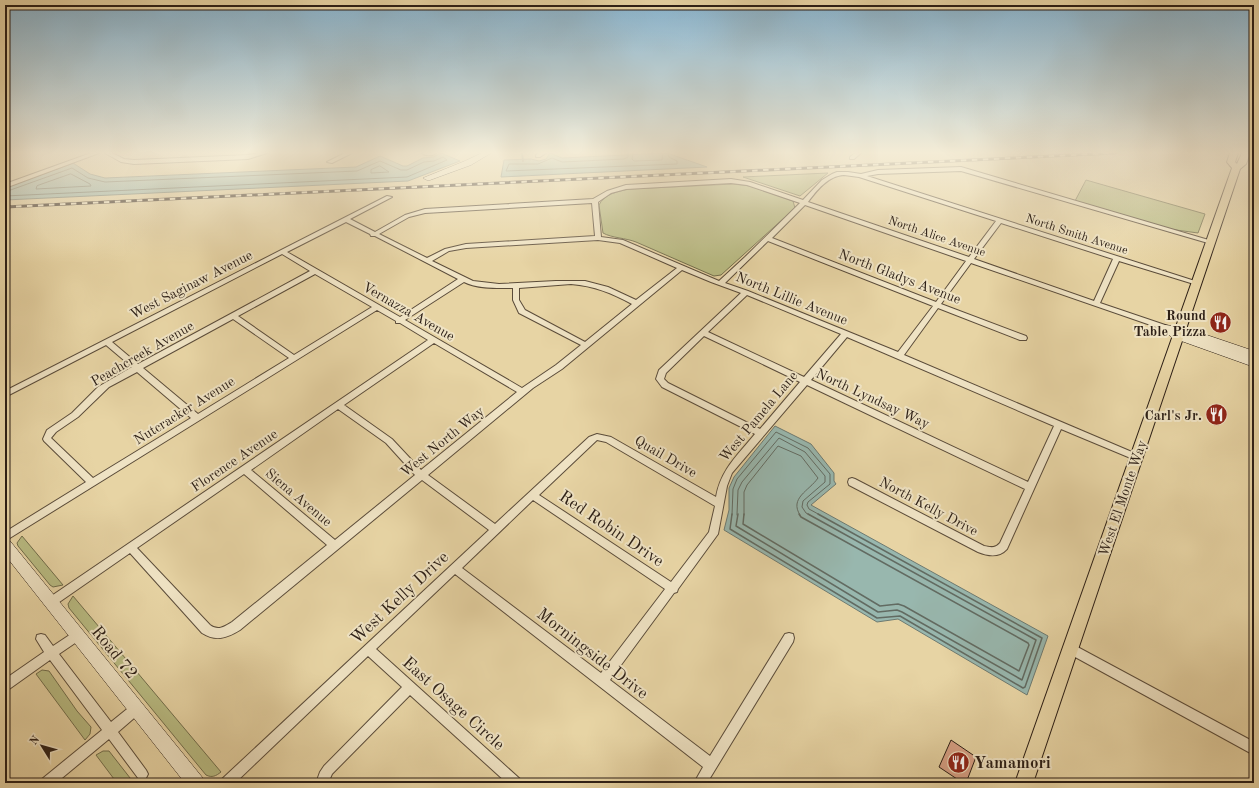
<svg xmlns="http://www.w3.org/2000/svg" width="1259" height="788" font-family="'Old Standard TT',serif">
  <style>
    .green { fill: #b9bc83; stroke: #726e4c }
    .water { fill: #98b7ae; stroke: #6d7a71 }
    .lines { fill: none; stroke-linecap: round; stroke-linejoin: round }
    .shore-far1 { stroke: #626b62; stroke-width: 1 }
    .shore { stroke: #626b62; stroke-width: 1.5 }
    .stream { stroke: #6d7a71; stroke-width: 2 }
    .building { fill: #d8a186; stroke: #2c1f16 }
    .street-casing { stroke: #5b4c3a; stroke-width: 2 }
    .secondary-casing { stroke: #2c1f16; stroke-width: 1 }
    .primary-casing { stroke: #2c1f16; stroke-width: 2 }
    .street { fill: #efe3c4; fill-rule: evenodd }
    .secondary { fill: #efe3c4; fill-rule: evenodd }
    .primary { fill: #e7d4a4; fill-rule: evenodd }
    .rail-casing { stroke: #2c1f16; stroke-width: 3 }
    .rail { stroke: #efe3c4; stroke-width: 2; stroke-dasharray: 5.5; stroke-linecap: butt }
    .labels { text-anchor: middle; stroke-width: 4; stroke-linejoin: round; paint-order: stroke }
    .far-street-label { font-size: 12px; fill: #2c1f16; stroke: #efe3c4 }
    .street-label { font-size: 14px; fill: #2c1f16; stroke: #efe3c4 }
    .poi-label { font-size: 14px; font-weight: bold; fill: #2c1f16; stroke: #efe3c4; text-anchor: end }
    .near-street-label { font-size: 17px; fill: #2c1f16; stroke: #efe3c4 }
    .near-poi-label { font-size: 17px; font-weight: bold; fill: #2c1f16; stroke: #efe3c4; text-anchor: start }
  </style>
  <rect width="100%" height="100%" fill="#e7d4a4"/>
  <filter id="stains"><feTurbulence type="fractalNoise" baseFrequency=".005" numOctaves="4"/><feColorMatrix values="0 0 0 0 .2 0 0 0 0 .09 0 0 0 0 .02 0 0 0 .5 -.17"/></filter>
  <radialGradient id="worn" r=".72"><stop offset=".6" stop-color="#630" stop-opacity="0"/><stop offset="1" stop-color="#630" stop-opacity=".3"/></radialGradient>
  <path class="green" d="M 828,173 L 800,196 L 743,177 Z
    M 1086,180 L 1205,214 L 1198,233 L 1169,229 L 1075,201 Z
    M 733,184 L 750,186 L 793,201 L 795,208 L 721,275 L 714,276 L 636,242 C 626,238 612,238 603,233 L 599,205 C 604,194 619,191 630,189 Z
    M 22,536 L 63,585 L 53,587 L 50,585 L 18,546 L 17,543 Z
    M 73,596 L 221,772 C 216,776 212,778 206,775 L 69,608 L 68,604 Z
    M 42,670 L 49,671 L 77,711 L 91,727 L 90,734 L 85,740 L 36,674 Z
    M 103,751 L 109,751 L 134,783 L 117,783 L 96,755 Z"/>
  <path class="water" d="M 441,153 L 460,161 L 408,181 L 5,200 L 5,188 L 73,163 L 90,174 L 105,178 L 356,167 L 380,156 L 403,166 L 407,166 L 423,158 L 433,157 Z
    M 550,153 L 562,158 L 667,153 L 707,167 L 501,177 L 504,160 L 531,159 L 539,161 L 546,159 Z
    M 775,426 L 811,444 L 834,473 L 834,481 L 836,484 L 811,505 L 1048,636 L 1027,695 L 898,619 L 877,622 L 724,530 L 729,510 L 729,488 L 734,477 Z"/>
  <g class="lines">
    <path class="shore-far1" d="M 628,153 L 628,157 L 624,159 L 562,162 L 552,158 L 538,164 L 509,164 L 506,171 L 677,164 L 677,161 L 669,157 L 668,153
      M 633,153 L 632,159 L 634,161 L 662,160 L 663,153
      M 380,166 L 389,172 L 371,173 L 371,170 Z
      M 71,174 L 90,184 L 91,186 L 36,189 L 37,186 Z
      M 5,192 L 72,168 L 88,178 L 105,182 L 357,171 L 380,161 L 401,170 L 407,170 L 424,162 L 434,161 L 443,157 L 447,160 L 407,177 L 5,196
      M 732,515 L 733,489 L 737,479 L 776,432 L 808,448 L 830,474 L 830,484 L 808,502 L 807,505 L 809,509 L 820,515
      M 737,515 L 738,490 L 742,482 L 779,438 L 805,452 L 825,476 L 825,482 L 803,501 L 802,507 L 806,513 L 810,515
      M 744,515 L 744,492 L 747,485 L 778,446 L 801,456 L 818,478 C 809,491 789,498 800,515"/>
    <path class="shore" d="M 732,514 L 730,529 L 877,618 L 900,616 L 1023,688 L 1025,687 L 1042,638 L 818,514
      M 738,514 L 736,526 L 878,612 L 897,610 L 902,612 L 1022,680 L 1036,640 L 808,514
      M 744,514 L 743,524 L 880,606 L 898,604 L 904,606 L 1019,671 L 1029,645 L 1028,643 L 801,517 L 799,514"/>
    <path class="stream" d="M 522,153 L 523,161"/>
  </g>
  <path class="building" d="M 951,740 L 976,757 L 966,783 L 963,783 L 939,767 Z"/>
  <g class="lines">
    <defs>
      <path id="street" d="M 91,153 L 99,153 L 5,188 L 5,184 Z
        M 105,153 L 112,153 L 124,159 L 134,160 L 248,155 L 258,153 L 267,153 L 248,159 L 134,164 L 121,162 Z
        M 345,153 L 352,153 L 332,163 L 327,162 Z
        M 422,153 L 436,153 C 433,156 425,156 422,153 Z
        M 539,153 L 546,153 L 540,157 L 536,157 L 536,155 Z
        M 855,153 L 861,153 L 854,159 L 850,159 L 850,157 Z
        M 961,167 L 1212,241 L 1213,242 L 1210,244 L 1208,243 L 961,171 L 878,174 L 867,176 L 1198,282 L 1198,284 L 1194,284 L 1119,261 L 1100,303 L 1168,326 L 1169,328 L 1168,330 L 1165,330 L 971,263 L 941,304 L 1026,336 L 1027,338 L 1026,340 L 1020,340 L 938,308 L 904,355 L 1139,455 L 1140,457 L 1139,459 L 1133,459 L 1061,429 L 1007,549 C 999,558 988,556 978,552 L 849,485 L 848,482 L 849,479 L 852,478 L 855,479 L 984,546 C 990,547 995,549 1000,543 L 1025,489 L 807,385 L 732,473 L 727,486 L 718,534 L 678,589 L 677,592 L 674,593 L 610,680 L 710,756 L 785,634 L 789,633 L 793,634 L 794,638 L 793,642 L 707,783 L 694,783 L 703,767 L 455,574 L 376,649 L 520,779 L 522,783 L 507,783 L 410,695 L 332,774 L 328,783 L 316,783 L 320,772 L 324,766 L 402,687 L 368,656 L 235,783 L 220,783 L 222,779 L 489,530 L 422,480 L 240,630 C 227,638 216,642 202,633 L 130,553 L 55,605 L 51,607 L 47,605 L 46,602 L 47,599 L 428,340 L 400,323 L 396,323 L 396,321 L 377,310 L 5,541 L 5,532 L 86,482 L 44,441 L 43,439 L 47,430 L 72,413 L 98,387 L 132,367 L 106,345 L 5,397 L 5,391 L 387,196 L 392,197 L 350,219 L 375,232 L 405,215 L 425,209 L 593,199 L 607,191 L 626,185 L 731,179 L 750,182 L 803,200 L 822,180 L 832,174 L 837,172 L 848,172 L 861,174 L 878,170 ZM 844,175 L 859,177 L 996,221 L 969,257 L 808,202 C 817,190 828,176 844,175 ZM 731,183 L 747,185 L 800,203 L 745,257 L 719,281 L 623,240 L 601,237 L 598,202 L 611,193 L 626,189 ZM 592,203 L 595,236 L 466,244 L 445,249 L 427,258 L 379,234 L 409,217 L 425,213 ZM 805,205 L 966,261 L 936,302 L 772,238 ZM 346,222 L 370,234 L 371,236 L 375,236 L 458,279 L 400,317 L 287,252 ZM 1001,223 L 1113,259 L 1094,301 L 974,259 ZM 598,240 L 620,243 L 677,268 L 636,300 L 608,287 L 585,281 L 556,281 L 499,284 L 473,281 L 432,261 L 449,251 L 466,248 ZM 768,241 L 933,306 L 898,352 L 748,291 L 725,283 ZM 282,254 L 310,271 L 138,364 L 112,342 ZM 682,270 L 711,282 L 741,293 L 659,370 L 656,379 L 662,387 L 755,434 C 738,455 721,469 716,497 L 611,437 L 597,434 L 589,437 L 495,524 L 428,475 L 533,388 L 562,369 ZM 315,274 L 372,307 L 294,355 L 238,316 ZM 464,282 C 478,289 497,288 513,288 L 513,300 L 519,313 L 581,345 L 556,365 L 522,388 L 405,320 ZM 571,284 C 595,286 611,293 632,304 L 585,342 L 525,310 L 519,300 L 519,288 ZM 747,295 L 841,334 L 804,377 L 708,332 ZM 233,319 L 289,358 L 198,414 L 143,368 ZM 704,336 L 800,382 L 760,429 L 668,383 L 664,379 L 666,373 ZM 847,337 L 1054,426 L 1028,482 L 811,380 ZM 434,343 L 517,392 L 421,470 L 392,439 L 344,405 ZM 137,372 L 191,418 L 93,478 L 51,438 L 56,432 L 78,417 L 109,387 ZM 338,409 L 386,443 L 415,475 L 335,540 L 251,470 ZM 597,440 L 606,442 L 715,506 L 709,532 L 671,582 L 539,495 ZM 244,474 L 327,545 L 232,622 C 224,627 218,631 210,625 L 137,548 ZM 533,500 L 665,589 L 601,673 L 462,568 Z
        M 77,630 L 81,631 L 82,635 L 81,639 L 59,654 L 111,722 L 132,705 L 136,703 L 140,705 L 142,709 L 140,713 L 118,732 L 146,770 L 148,774 L 146,778 L 142,780 L 138,778 L 109,739 L 56,783 L 40,783 L 42,779 L 102,730 L 50,660 L 5,692 L 5,679 L 44,652 L 36,639 L 37,635 L 41,634 L 45,635 L 53,646 Z
        M 1070,643 L 1254,742 L 1254,755 L 1066,652 L 1065,648 L 1066,644 Z"/>
      <path id="secondary" d="M 482,153 L 491,153 L 471,165 L 430,180 L 427,180 L 423,178 L 465,161 Z
        M 1165,325 L 1183,327 L 1254,351 L 1254,359 L 1179,332 L 1254,359 L 1254,367 L 1173,338 L 1160,328 Z
        M 5,539 L 10,541 L 202,777 L 204,783 L 185,783 L 5,555 Z"/>
      <path id="primary" d="M 1230,153 L 1238,153 L 1235,162 L 1237,164 L 1242,153 L 1250,153 L 1246,164 L 1240,169 L 1033,783 L 1015,783 L 1232,168 L 1227,162 Z"/>
    </defs>
    <use href="#street" class="street-casing"/>
    <use href="#secondary" class="secondary-casing"/>
    <use href="#primary" class="primary-casing"/>
    <use href="#street" class="street"/>
    <use href="#secondary" class="secondary"/>
    <use href="#primary" class="primary"/>
    <defs>
      <path id="rail" d="M 5,207 L 1115,153"/>
    </defs>
    <use href="#rail" class="rail-casing"/>
    <use href="#rail" class="rail"/>
  </g>
  <linearGradient id="sky" x2="0" y2="1"><stop stop-color="#88b5d1"/><stop offset="0.58" stop-color="#f4ecd6"/><stop offset="1" stop-color="#f4ecd6" stop-opacity="0"/></linearGradient>
  <rect width="1259" height="263" fill="url(#sky)"/>
  <defs>
    <symbol id="restaurant-disc" viewBox="-11 -11 22 22"><circle r="9.5" fill="#8f2418" stroke="#efe3c4"/><path d="M-5-6h1v4h1v-4h1v4h1v-4h1v5L-1.5 .5V6h-2V.5L-5-1ZM5-6V6H3V1.5H1.5Q1.5-4 5-6Z" fill="#fff"/></symbol>
  </defs>
  <g fill-rule="evenodd">
    <use href="#restaurant-disc" x="1208" y="310" width="25" height="25"/>
    <use href="#restaurant-disc" x="1204" y="402" width="25" height="25"/>
    <use href="#restaurant-disc" x="946" y="750" width="25" height="25"/>
  </g>
  <g class="labels">
    <g class="far-street-label">
      <text transform="translate(1077 234) rotate(18)" y="4">North Smith Avenue</text>
      <text transform="translate(937 236) rotate(19)" y="4">North Alice Avenue</text>
    </g>
    <g class="street-label">
      <text transform="translate(900 276) rotate(21)" y="5">North Gladys Avenue</text>
      <text transform="translate(191 284) rotate(-27)" y="5">West Saginaw Avenue</text>
      <text transform="translate(792 298) rotate(22)" y="5">North Lillie Avenue</text>
      <text transform="translate(409 311) rotate(30)" y="5">Vernazza Avenue</text>
      <text transform="translate(142 353) rotate(-30)" y="5">Peachcreek Avenue</text>
      <text transform="translate(873 398) rotate(25)" y="5">North Lyndsay Way</text>
      <text transform="translate(184 410) rotate(-32)" y="5">Nutcracker Avenue</text>
      <text transform="translate(758 416) rotate(-50)" y="5">West Pamela Lane</text>
      <text transform="translate(442 441) rotate(-39)" y="5">West North Way</text>
      <text transform="translate(666 456) rotate(30)" y="5">Quail Drive</text>
      <text transform="translate(234 460) rotate(-34)" y="5">Florence Avenue</text>
      <text transform="translate(299 497) rotate(40)" y="5">Siena Avenue</text>
      <text transform="translate(1122 498) rotate(-71)" y="5">West El Monte Way</text>
      <text transform="translate(929 506) rotate(28)" y="5">North Kelly Drive</text>
    </g>
    <g class="poi-label">
      <text x="1206" y="320">Round<tspan x="1206" dy="16">Table Pizza</tspan></text>
      <text x="1202" y="420">Carl's Jr.</text>
    </g>
    <g class="near-street-label">
      <text transform="translate(612 528) rotate(34)" y="6">Red Robin Drive</text>
      <text transform="translate(399 597) rotate(-43)" y="6">West Kelly Drive</text>
      <text transform="translate(115 652) rotate(51)" y="6">Road 72</text>
      <text transform="translate(593 653) rotate(38)" y="6">Morningside Drive</text>
      <text transform="translate(454 703) rotate(42)" y="6">East Osage Circle</text>
    </g>
    <g class="near-poi-label">
      <text x="974" y="768">Yamamori</text>
    </g>
  </g>
  <rect width="1259" height="788" fill="none" stroke="#e7d4a4" stroke-width="20"/>
  <rect x="6" y="6" width="1247" height="776" fill="none" stroke="#2c1f16" stroke-width="2"/>
  <rect x="10" y="10" width="1239" height="768" fill="none" stroke="#2c1f16"/>
  <g transform="translate(42 746) rotate(307)" stroke="#efe3c4" stroke-width="3" paint-order="stroke">
  <path d="M0-3L7 15L0 10L-7 15Z" fill="#2c1f16"/>
  <text y="-6" font-size="11" font-weight="bold" text-anchor="middle" fill="#2c1f16">N</text>
  </g>
  <rect width="100%" height="100%" filter="url(#stains)"/>
  <rect width="100%" height="100%" fill="url(#worn)"/>
</svg>
